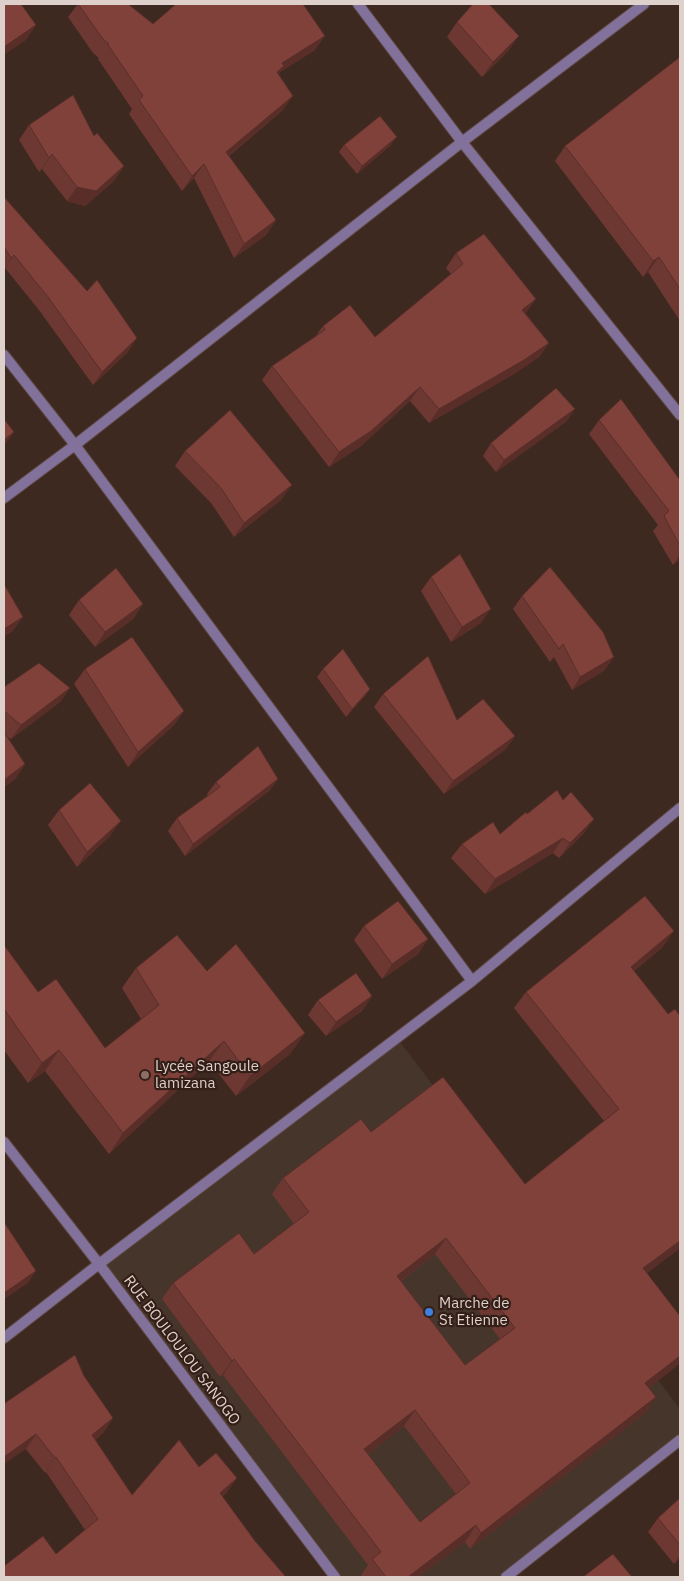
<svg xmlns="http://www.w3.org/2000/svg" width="684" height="1581" font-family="'IBM Plex Sans',sans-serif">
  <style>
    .commercial { fill: #46352b }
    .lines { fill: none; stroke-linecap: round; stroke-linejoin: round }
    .street-casing { stroke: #5b473f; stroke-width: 12 }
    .street { stroke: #82719b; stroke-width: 10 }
    .wall { fill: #6d3832; fill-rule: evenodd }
    .shaded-wall { fill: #592e29 }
    .building { fill: #7f413a; stroke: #592e29; fill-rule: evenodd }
    .education-dot { fill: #8d6e63; stroke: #331f17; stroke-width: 2 }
    .shop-dot { fill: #3f7fe0; stroke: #331f17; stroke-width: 2 }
    .labels { text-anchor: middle; stroke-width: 4.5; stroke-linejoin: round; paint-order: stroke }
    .poi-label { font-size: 15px; fill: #ded0ca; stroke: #331f17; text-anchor: start }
    .street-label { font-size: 15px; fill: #ded0ca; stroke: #331f17 }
  </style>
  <rect width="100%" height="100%" fill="#3e2921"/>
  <path class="commercial" d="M 397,1038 L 680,1409 L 680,1440 L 506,1577 L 335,1577 L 99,1264 Z"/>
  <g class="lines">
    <defs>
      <path id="street" d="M 358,4 L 462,142 L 680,415
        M 4,355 L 75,445 L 472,981
        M 4,498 L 75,445 L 462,142 L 644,4
        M 4,1142 L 99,1264 L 335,1577
        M 4,1338 L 99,1264 L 472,981 L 680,808
        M 506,1577 L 680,1440"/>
    </defs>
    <use href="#street" class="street-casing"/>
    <use href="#street" class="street"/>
  </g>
  <path class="wall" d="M 78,4 L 128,4 L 153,24 L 315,50 L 280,72 L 279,74 L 283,110 L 229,156 L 276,220 L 266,235 L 234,258 L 194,178 L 182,191 L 129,114 L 132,109 L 98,59 L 99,58 L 93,53 L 68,17 Z
    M 457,22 L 509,50 L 482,77 L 447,37 Z
    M 680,57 L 680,321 L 648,272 L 643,277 L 555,161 L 565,146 Z
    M 29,125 L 94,136 L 124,166 L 114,181 L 85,206 L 67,201 L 42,169 L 39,172 L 19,140 Z
    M 344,145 L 391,145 L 357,174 L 339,152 Z
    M 4,199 L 87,291 L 128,352 L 93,385 L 39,310 L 5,268 L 4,269 Z
    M 456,253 L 526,314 L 549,343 L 539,357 L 514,374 L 429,423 L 410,401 L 361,446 L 329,467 L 262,380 L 272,366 L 315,337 L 323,326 L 375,337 L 451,274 L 446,268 Z
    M 599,420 L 680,480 L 680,559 L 673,565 L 653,531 L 658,525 L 589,434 Z
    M 567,421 L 496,472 L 483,456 L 491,443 Z
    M 185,451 L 281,500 L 234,537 L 211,503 L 175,466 Z
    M 431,577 L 481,623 L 451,642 L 421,591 Z
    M 522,596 L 605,670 L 572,690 L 554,657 L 550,662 L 513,609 Z
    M 79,600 L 143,604 L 133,619 L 95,647 L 69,615 Z
    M 85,669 L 184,711 L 174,725 L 128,767 L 74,684 Z
    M 323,669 L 370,689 L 365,696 L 346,717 L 317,677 Z
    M 4,687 L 70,688 L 60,702 L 11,739 L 6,736 L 25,764 L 15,779 L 4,787 Z
    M 383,694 L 457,720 L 515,736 L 506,749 L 444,794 L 374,707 Z
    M 278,779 L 269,791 L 185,856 L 168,831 L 177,818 L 208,796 L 207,794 L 216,782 Z
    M 563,800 L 594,819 L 583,834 L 559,858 L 553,853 L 485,894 L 451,858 L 462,844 L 500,834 L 527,814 Z
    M 59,810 L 110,836 L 77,867 L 48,825 Z
    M 364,926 L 428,939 L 418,954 L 382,979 L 354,940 Z
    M 4,945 L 38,992 L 105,1048 L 141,1019 L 122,988 L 136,968 L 207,971 L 305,1033 L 290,1054 L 236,1096 L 209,1061 L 109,1154 L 45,1071 L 28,1083 L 4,1050 Z
    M 663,947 L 634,971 L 668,1014 L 680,1016 L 680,1248 L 647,1273 L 680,1363 L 649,1388 L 656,1397 L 645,1413 L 470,1549 L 465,1542 L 418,1577 L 363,1577 L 361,1575 L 368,1565 L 223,1375 L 220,1377 L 162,1299 L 173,1283 L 254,1254 L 294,1224 L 272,1194 L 283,1178 L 371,1132 L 525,1184 L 604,1121 L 514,1008 L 526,992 ZM 435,1254 L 500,1339 L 465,1365 L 401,1281 ZM 404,1426 L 456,1494 L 420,1522 L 368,1454 Z
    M 372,996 L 362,1011 L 326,1036 L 308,1015 L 318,1000 Z
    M 84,1376 L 113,1418 L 103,1433 L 95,1440 L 132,1495 L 199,1467 L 237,1478 L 226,1493 L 222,1497 L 255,1541 L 56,1554 L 85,1530 L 46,1472 L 45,1473 L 26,1449 L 5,1403 Z
    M 680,1498 L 680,1558 L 674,1564 L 648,1532 L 658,1518 Z"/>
  <path class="shaded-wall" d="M 36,25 L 26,40 L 4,55 L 4,47 Z
    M 325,36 L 315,50 L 280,72 L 274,80 L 267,86 L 282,63 Z
    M 519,36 L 509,50 L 482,77 L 493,62 Z
    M 293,96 L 283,110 L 216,166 L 226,152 Z
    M 397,137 L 391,145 L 357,174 L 362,166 Z
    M 52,154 L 42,169 L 39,172 L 49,158 Z
    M 204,164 L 194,178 L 182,191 L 192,176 Z
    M 124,166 L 114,181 L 85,206 L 67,201 L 77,187 Z
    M 276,220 L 266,235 L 234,258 L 244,244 Z
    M 14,255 L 4,269 L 11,258 Z
    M 659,257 L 648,272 L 643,277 L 653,261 Z
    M 536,299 L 526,313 L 512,324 L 522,310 Z
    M 137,338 L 128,352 L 93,385 L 102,372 Z
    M 549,343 L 539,357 L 514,374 L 429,423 L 439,409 Z
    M 420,387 L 410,401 L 361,446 L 329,467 L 339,452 Z
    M 575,409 L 567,421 L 496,472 L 504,460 Z
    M 14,432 L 4,446 L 4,440 Z
    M 292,485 L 281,500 L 234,537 L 244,523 Z
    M 680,554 L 680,559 L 673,565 Z
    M 143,604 L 133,619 L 95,647 L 105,632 Z
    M 491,609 L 481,623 L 451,642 L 462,627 Z
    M 23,617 L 13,631 L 4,637 L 4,629 Z
    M 614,657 L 605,670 L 572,690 L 580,677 Z
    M 70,688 L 60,702 L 11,739 L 21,725 Z
    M 370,689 L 365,696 L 346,717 L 352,709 Z
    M 184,711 L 174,725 L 128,767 L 138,752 Z
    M 515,736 L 506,749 L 444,794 L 453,781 Z
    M 25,764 L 15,779 L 4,787 L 4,780 Z
    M 278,779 L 269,791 L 185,856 L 193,844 Z
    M 594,819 L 583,834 L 559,858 L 570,843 Z
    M 121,821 L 110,836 L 77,867 L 87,852 Z
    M 563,838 L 553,853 L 485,894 L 495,879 Z
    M 674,931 L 663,947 L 620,983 L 631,967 Z
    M 428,939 L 418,954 L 382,979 L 392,964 Z
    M 372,996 L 362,1011 L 326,1036 L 336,1022 Z
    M 305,1033 L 290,1054 L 236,1096 L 250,1076 Z
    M 224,1041 L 209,1061 L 109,1154 L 123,1133 Z
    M 59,1050 L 45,1071 L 28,1083 L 42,1063 Z
    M 446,1238 L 435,1254 L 386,1292 L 397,1276 Z
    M 680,1241 L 680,1248 L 632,1284 L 643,1268 Z
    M 36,1271 L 28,1283 L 4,1299 L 4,1293 Z
    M 680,1356 L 680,1363 L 634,1400 L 645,1383 Z
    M 234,1359 L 223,1375 L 220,1377 L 232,1361 Z
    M 656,1397 L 645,1413 L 470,1549 L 481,1533 Z
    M 415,1410 L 404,1426 L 353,1465 L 364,1449 Z
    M 113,1418 L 103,1433 L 81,1450 L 92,1435 Z
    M 36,1434 L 26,1449 L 4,1464 L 4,1457 Z
    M 56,1457 L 46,1472 L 45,1473 L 55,1458 Z
    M 237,1478 L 226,1493 L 209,1508 L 220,1493 Z
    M 476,1525 L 465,1542 L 418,1577 L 408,1577 Z
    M 680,1555 L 680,1558 L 674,1564 Z"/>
  <path class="building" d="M 4,4 L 21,4 L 36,25 L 4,47 Z
    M 78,4 L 128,4 L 153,24 L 176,4 L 303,4 L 325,36 L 282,63 L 284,66 L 277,72 L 293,96 L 226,152 L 276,220 L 244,244 L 204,164 L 192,176 L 139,100 L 143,96 L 108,45 L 109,44 L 103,39 Z
    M 473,4 L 489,4 L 519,36 L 493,62 L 457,22 Z
    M 680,57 L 680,289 L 659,257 L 653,261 L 565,146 Z
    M 73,95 L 94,136 L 97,133 L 124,166 L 96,191 L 77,187 L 52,154 L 49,158 L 29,125 Z
    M 380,116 L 397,137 L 362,166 L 344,145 Z
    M 5,198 L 87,291 L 97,280 L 137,338 L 102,372 L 48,297 L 14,255 L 11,258 L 4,247 L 4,199 Z
    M 484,234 L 536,299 L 522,310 L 549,343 L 524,360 L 439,409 L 420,387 L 371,431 L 339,452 L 272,366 L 325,330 L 323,326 L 350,305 L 375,337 L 463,264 L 456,253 Z
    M 556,388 L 575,409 L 504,460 L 491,443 Z
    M 621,399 L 680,480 L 680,546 L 664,516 L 669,511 L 599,420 Z
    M 230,410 L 292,485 L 244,523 L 221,488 L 185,451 Z
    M 4,419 L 14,432 L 4,440 Z
    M 460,554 L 491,609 L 462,627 L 431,577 Z
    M 550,567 L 603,632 L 614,657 L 580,677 L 563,644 L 559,649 L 522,596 Z
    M 116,568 L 143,604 L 105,632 L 79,600 Z
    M 4,584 L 23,617 L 4,629 Z
    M 132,637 L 184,711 L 138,752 L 85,669 Z
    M 343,649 L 370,689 L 352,709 L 323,669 Z
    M 428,656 L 457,720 L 483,699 L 515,736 L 453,781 L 383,694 Z
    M 39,663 L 70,688 L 21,725 L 4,711 L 4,687 Z
    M 4,732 L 25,764 L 4,780 Z
    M 258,746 L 278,779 L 193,844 L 177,818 L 220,787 L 216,782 Z
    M 90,783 L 121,821 L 87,852 L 59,810 Z
    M 557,790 L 563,800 L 571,792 L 594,819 L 570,843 L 563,838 L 495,879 L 462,844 L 493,822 L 500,834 L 526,812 L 527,814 Z
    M 645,896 L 674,931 L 631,967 L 668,1014 L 675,1009 L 680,1016 L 680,1241 L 643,1268 L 680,1316 L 680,1356 L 645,1383 L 656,1397 L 481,1533 L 476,1525 L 408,1577 L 386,1577 L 372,1559 L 381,1552 L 234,1359 L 232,1361 L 173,1283 L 239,1233 L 254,1254 L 309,1212 L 283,1178 L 361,1119 L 371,1132 L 443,1077 L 525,1184 L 619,1109 L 526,992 ZM 446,1238 L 515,1328 L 465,1365 L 397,1276 ZM 415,1410 L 470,1483 L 420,1522 L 364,1449 Z
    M 398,901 L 428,939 L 392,964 L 364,926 Z
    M 177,935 L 207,971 L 236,944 L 305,1033 L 250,1076 L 224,1041 L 123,1133 L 59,1050 L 42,1063 L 4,1009 L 4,945 L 38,992 L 56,979 L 105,1048 L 159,1005 L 136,968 Z
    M 356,973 L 372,996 L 336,1022 L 318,1000 Z
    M 4,1222 L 36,1271 L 4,1293 Z
    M 75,1355 L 84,1376 L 113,1418 L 92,1435 L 132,1495 L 179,1440 L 199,1467 L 216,1453 L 237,1478 L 220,1493 L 255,1541 L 286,1577 L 4,1577 L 4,1566 L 43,1536 L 56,1554 L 98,1519 L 56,1457 L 55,1458 L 36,1434 L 4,1457 L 4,1401 L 5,1403 Z
    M 680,1498 L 680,1545 L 658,1518 Z
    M 613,1554 L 632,1577 L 583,1577 Z"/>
  <circle class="education-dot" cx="145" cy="1075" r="5"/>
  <circle class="shop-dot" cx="429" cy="1312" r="5"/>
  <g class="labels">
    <g class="poi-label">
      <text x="155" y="1071">Lycée Sangoule<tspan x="155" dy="17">lamizana</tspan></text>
      <text x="439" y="1308">Marche de<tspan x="439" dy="17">St Etienne</tspan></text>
    </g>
    <g class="street-label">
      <text transform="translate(182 1350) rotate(53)" y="5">RUE BOULOULOU SANOGO</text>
    </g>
  </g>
  <rect width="684" height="1581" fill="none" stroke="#ded0ca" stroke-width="10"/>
</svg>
